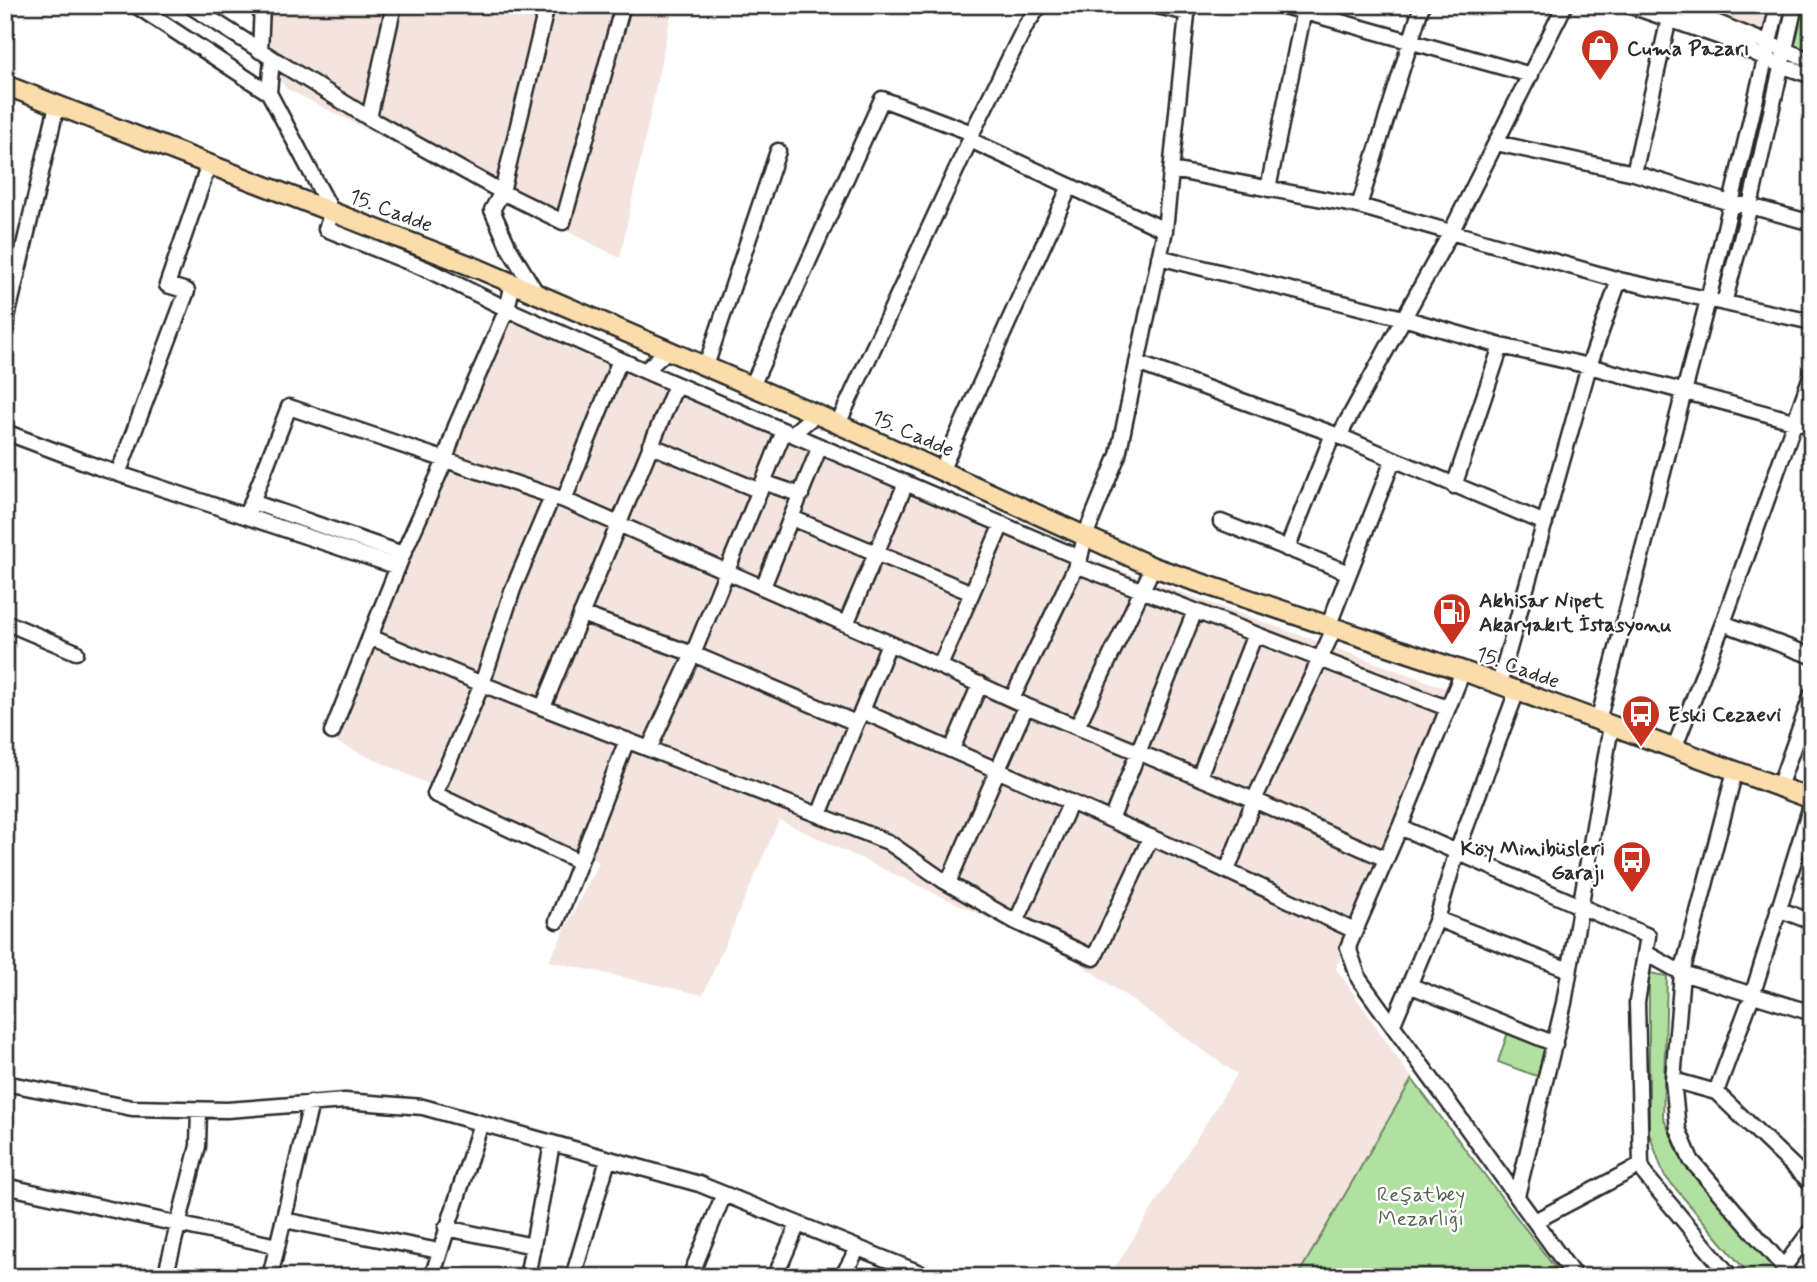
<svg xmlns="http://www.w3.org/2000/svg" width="1817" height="1282" font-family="Mynerve,sans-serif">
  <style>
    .built { fill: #f4e4de }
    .green { fill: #b1e1a1; stroke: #6e8666; stroke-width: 2 }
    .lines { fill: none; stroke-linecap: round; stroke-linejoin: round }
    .minor-casing { stroke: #2b2b2b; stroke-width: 19 }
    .major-casing { stroke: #2b2b2b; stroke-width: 23 }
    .minor { stroke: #fff; stroke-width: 14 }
    .major { stroke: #fbddab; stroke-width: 18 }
    .labels { text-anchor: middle; stroke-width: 5; stroke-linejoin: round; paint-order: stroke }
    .poi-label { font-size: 21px; font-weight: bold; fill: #2b2b2b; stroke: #fff; text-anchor: start }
    .street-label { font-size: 21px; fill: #2b2b2b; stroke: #fff }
    .park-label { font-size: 21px; fill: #53624e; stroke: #fff }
  </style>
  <rect width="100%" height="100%" fill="#fff"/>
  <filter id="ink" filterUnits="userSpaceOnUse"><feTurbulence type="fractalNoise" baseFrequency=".0143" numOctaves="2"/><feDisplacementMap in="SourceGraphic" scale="14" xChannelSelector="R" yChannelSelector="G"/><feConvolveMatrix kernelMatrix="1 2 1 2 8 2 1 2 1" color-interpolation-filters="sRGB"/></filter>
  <g filter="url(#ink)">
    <path class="built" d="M 253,5 L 673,5 L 620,258 L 287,89 L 250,45 Z
      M 1672,5 L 1778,5 L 1769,43 Z
      M 503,303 L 1111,567 L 1454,691 L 1336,968 L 1412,1079 L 1297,1277 L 1109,1277 L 1237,1074 L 1072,958 L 779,820 L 703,995 L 549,961 L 599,862 L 323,736 Z"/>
    <path class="green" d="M 1801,5 L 1812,5 L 1812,52 L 1791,45 Z
      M 1649,973 L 1667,976 L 1663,1117 L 1680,1156 L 1786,1277 L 1751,1277 L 1664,1175 L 1649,1133 Z
      M 1508,1032 L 1550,1045 L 1542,1078 L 1498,1062 Z
      M 1412,1079 L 1562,1277 L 1297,1277 Z"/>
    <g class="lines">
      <defs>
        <path id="minor" d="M 135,5 L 269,93
          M 189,5 L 272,58 L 269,93 L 332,212 L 326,229 L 426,269 L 507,309 L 645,371 L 1080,558
          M 547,5 L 502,192 L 563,222 L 623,5
          M 1152,5 L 1188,13
          M 1280,5 L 1531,75
          M 1628,5 L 1720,37 L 1780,65 L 1812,76
          M 1673,5 L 1812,61
          M 260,51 L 262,5
          M 272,58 L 369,118 L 502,192 L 492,210 L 509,248 L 537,294
          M 369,118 L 394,5
          M 972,133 L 1026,25 L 1040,5
          M 1496,143 L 1634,173 L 1730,203 L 1750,206 L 1812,223
          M 1172,170 L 1359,206 L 1619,280 L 1812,322
          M 1634,173 L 1672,5
          M 1268,189 L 1305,5
          M 1359,206 L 1422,5
          M 1159,257 L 1403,318 L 1501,346 L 1589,366 L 1812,426
          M 1724,303 L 1750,206 L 1795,5
          M 5,326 L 57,105
          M 1137,363 L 1339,436 L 1545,523
          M 706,366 L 778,151
          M 645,371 L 668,350
          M 752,386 L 882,99 L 972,133 L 970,140 L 1165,230
          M 838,424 L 970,140
          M 5,432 L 98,467 L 245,516 L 252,502
          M 792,434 L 816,414
          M 1339,436 L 1451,232 L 1565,5
          M 650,445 L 760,491
          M 941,471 L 1070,186
          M 118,474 L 187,291 L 167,285 L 209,164
          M 763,482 L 801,495
          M 1454,486 L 1501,346
          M 552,497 L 513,589 L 482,684 L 435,794 L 580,862
          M 564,500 L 620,360
          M 245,516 L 398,567
          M 792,518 L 972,593
          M 1221,522 L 1349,573
          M 1287,549 L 1333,434
          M 403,554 L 252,502 L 289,407 L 564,500 L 889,643 L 1026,706 L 1254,800 L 1386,859
          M 1076,565 L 1447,708
          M 763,587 L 820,446
          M 581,614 L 693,654 L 856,723 L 862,711 L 1214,865 L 1355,931
          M 5,622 L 76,652
          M 1723,623 L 1812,656
          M 846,624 L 906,483
          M 1328,627 L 1393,460
          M 370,637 L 482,684 L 888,842 L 944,881 L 1016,922 L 1094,958 L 1151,837
          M 940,666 L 1002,524
          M 1463,671 L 1400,827 L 1348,947 L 1359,979 L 1575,1277
          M 1499,684 L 1589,366 L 1619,280
          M 1012,699 L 1080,558 L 1085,536 L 1118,455 L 1165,230 L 1188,5
          M 543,707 L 676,385
          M 862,711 L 889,643
          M 1598,721 L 1708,300 L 1778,5
          M 1077,727 L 1153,567
          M 332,732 L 403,554 L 444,463 L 456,426 L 507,309 L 513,283
          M 649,749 L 693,654 L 784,431
          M 952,749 L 980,684
          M 1674,749 L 1723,623 L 1812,373
          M 1735,771 L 1682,973 L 1673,1080 L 1678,1129 L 1691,1160 L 1792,1277
          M 1199,777 L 1255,634
          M 1779,787 L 1812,694
          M 819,815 L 856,723
          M 1111,820 L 1195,611
          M 1400,827 L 1648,936 L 1637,1002 L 1641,1165 L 1646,1176 L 1731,1277
          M 1227,871 L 1254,800 L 1334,629
          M 948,883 L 1026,706
          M 1778,909 L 1812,922
          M 1437,919 L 1569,970
          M 557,921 L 627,740
          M 1016,922 L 1071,802
          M 1646,953 L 1682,973 L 1812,1013
          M 1409,985 L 1555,1044
          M 1393,1024 L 1437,919 L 1457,851 L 1517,691
          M 1673,1080 L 1716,1092 L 1812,1184
          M 5,1083 L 132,1108 L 227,1110 L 345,1101 L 423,1107 L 699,1184 L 930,1277
          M 1716,1092 L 1753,993 L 1812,802
          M 5,1186 L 277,1246
          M 1517,1196 L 1564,1003 L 1611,726
          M 284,1220 L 439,1251
          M 1535,1221 L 1641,1165
          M 446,1228 L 533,1246
          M 1783,1268 L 1812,1229
          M 165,1277 L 198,1146 L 199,1110
          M 270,1277 L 311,1103
          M 432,1277 L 481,1123
          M 527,1277 L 552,1144
          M 573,1277 L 608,1160
          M 690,1277 L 724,1194
          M 775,1277 L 798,1224
          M 842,1277 L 858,1248"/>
        <path id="major" d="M 5,85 L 479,269 L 816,414 L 1153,567 L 1463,671 L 1812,799"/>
      </defs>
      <use href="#minor" class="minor-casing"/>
      <use href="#major" class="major-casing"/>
      <use href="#minor" class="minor"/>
      <use href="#major" class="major"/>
    </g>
  </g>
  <defs>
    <symbol id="shop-pin" viewBox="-11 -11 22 30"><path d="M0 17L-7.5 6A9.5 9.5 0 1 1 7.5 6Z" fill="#c8321e" stroke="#fff"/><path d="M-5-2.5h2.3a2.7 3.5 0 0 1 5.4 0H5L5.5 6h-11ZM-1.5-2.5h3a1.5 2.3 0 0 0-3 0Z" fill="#fff"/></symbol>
    <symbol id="fuel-pin" viewBox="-11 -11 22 30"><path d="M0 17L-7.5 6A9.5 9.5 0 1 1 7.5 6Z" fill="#c8321e" stroke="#fff"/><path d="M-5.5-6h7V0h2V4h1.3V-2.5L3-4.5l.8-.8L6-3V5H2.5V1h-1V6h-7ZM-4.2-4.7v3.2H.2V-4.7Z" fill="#fff"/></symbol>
    <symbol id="bus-pin" viewBox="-11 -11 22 30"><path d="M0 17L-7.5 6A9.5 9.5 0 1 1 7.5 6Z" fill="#c8321e" stroke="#fff"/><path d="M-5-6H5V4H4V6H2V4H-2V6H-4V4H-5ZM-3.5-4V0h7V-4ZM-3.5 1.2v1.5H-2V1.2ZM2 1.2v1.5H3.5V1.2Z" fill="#fff"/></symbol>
  </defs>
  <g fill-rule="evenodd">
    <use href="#shop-pin" x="1578" y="26" width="44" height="60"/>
    <use href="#fuel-pin" x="1430" y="590" width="44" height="60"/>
    <use href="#bus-pin" x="1619" y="692" width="44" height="60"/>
    <use href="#bus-pin" x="1610" y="838" width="44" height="60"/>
  </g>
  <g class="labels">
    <g class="poi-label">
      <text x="1627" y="55">Cuma Pazarı</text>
      <text x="1479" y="607">Akhisar Nipet<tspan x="1479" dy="24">Akaryakıt İstasyonu</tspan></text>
      <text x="1668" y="721">Eski Cezaevi</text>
      <text x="1605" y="855" text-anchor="end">Köy Minibüsleri<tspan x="1605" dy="24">Garajı</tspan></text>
    </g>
    <g class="street-label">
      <text transform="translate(391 210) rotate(21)" y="7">15. Cadde</text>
      <text transform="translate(913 433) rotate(24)" y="7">15. Cadde</text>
      <text transform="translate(1518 667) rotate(20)" y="7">15. Cadde</text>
    </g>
    <g class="park-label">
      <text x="1421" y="1201">Reşatbey<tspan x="1421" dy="24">Mezarlığı</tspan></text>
    </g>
  </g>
  <rect width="1817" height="1282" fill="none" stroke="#fff" stroke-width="28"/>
  <rect x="14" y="14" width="1789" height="1254" fill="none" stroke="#2b2b2b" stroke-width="2.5" filter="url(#ink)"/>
</svg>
